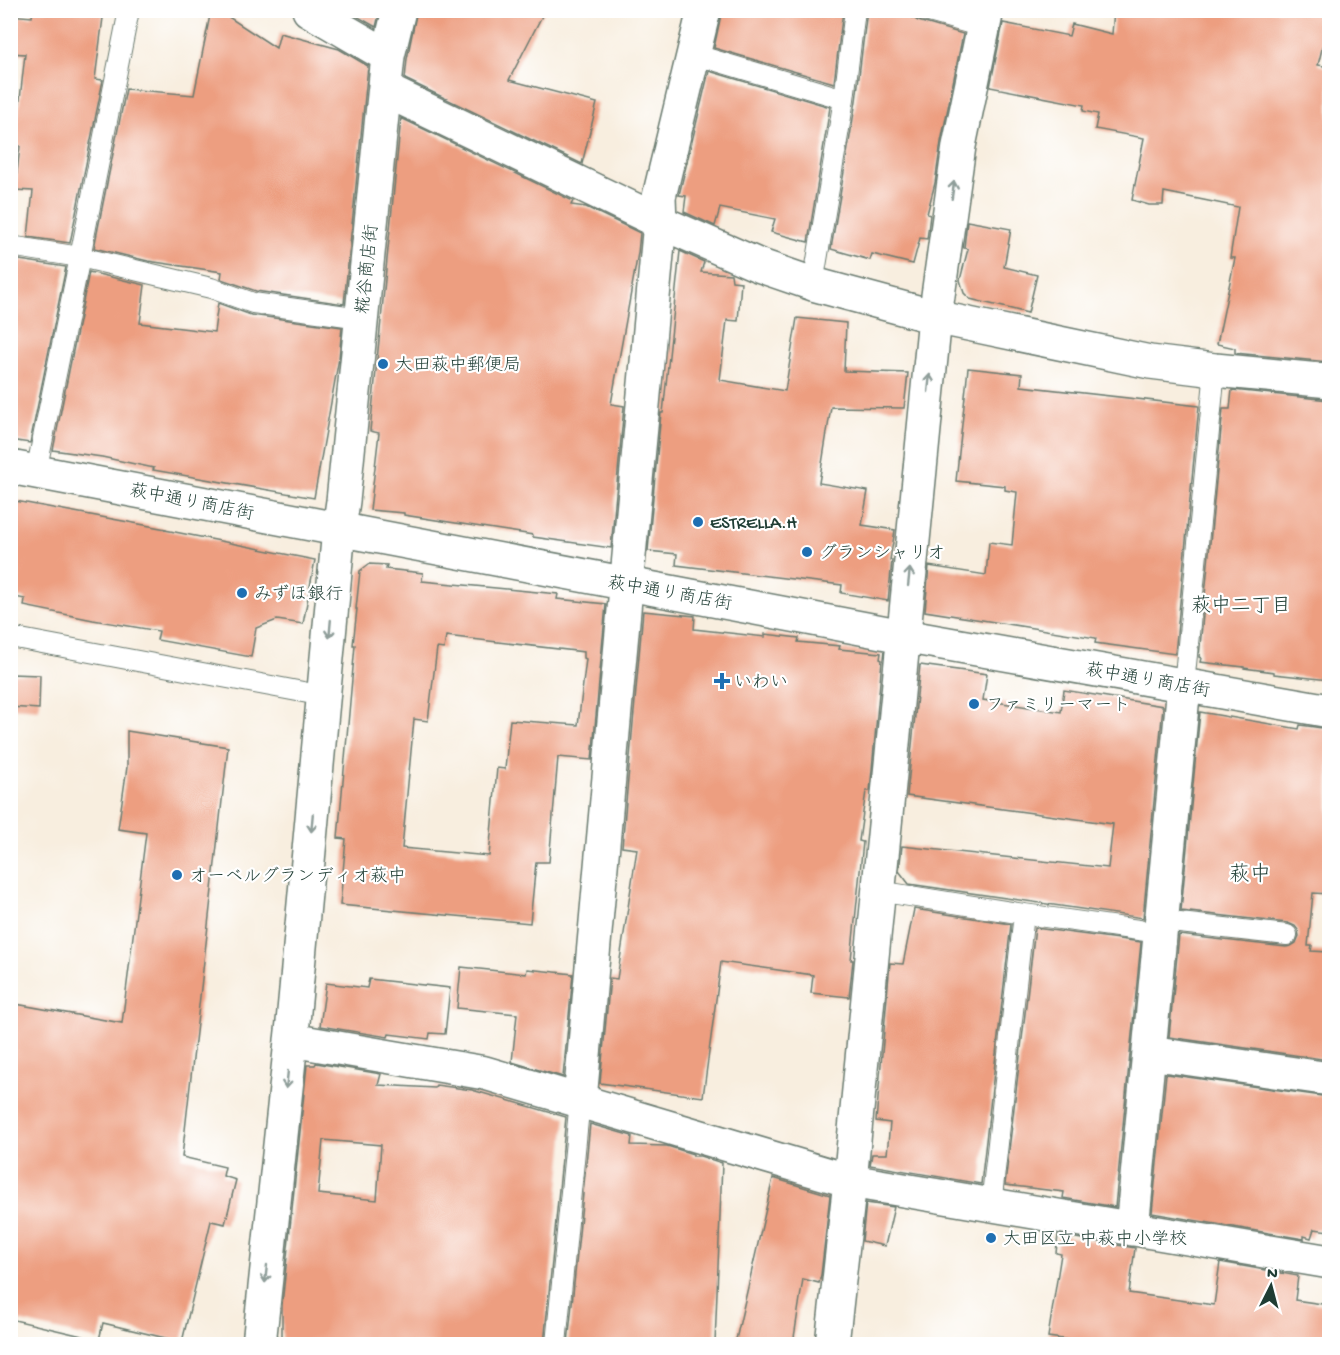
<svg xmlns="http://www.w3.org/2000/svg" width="1340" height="1355" font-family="'Gochi Hand','Klee One',sans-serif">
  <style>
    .building { fill: #ed9e80; fill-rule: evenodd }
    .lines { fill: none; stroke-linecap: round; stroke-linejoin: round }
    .service-casing { stroke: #6b7b70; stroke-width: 22 }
    .minor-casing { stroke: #6b7b70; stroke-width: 36 }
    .tertiary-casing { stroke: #6b7b70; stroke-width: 36 }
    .service { stroke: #fff; stroke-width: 20 }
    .minor { stroke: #fff; stroke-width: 33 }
    .tertiary { stroke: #fff; stroke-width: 33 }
    .oneway { stroke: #8f9e9a }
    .poi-dot { fill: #1f6fb2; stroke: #fff; stroke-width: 2 }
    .labels { text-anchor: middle; stroke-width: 4.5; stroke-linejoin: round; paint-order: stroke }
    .street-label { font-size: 18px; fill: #1f3d34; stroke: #fff }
    .poi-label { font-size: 18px; fill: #1f3d34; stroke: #fff; text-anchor: start }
    .neighbourhood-label { font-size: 20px; fill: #1f3d34; stroke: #fff }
    .quarter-label { font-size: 21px; fill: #1f3d34; stroke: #fff }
  </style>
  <rect width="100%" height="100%" fill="#fff"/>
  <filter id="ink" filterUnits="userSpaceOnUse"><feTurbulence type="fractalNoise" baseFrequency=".0167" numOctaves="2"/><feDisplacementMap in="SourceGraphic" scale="12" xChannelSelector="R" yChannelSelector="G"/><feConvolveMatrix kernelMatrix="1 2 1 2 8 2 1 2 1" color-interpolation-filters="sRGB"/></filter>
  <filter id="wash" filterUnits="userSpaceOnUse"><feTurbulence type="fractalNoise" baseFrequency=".008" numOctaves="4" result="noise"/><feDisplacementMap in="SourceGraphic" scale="24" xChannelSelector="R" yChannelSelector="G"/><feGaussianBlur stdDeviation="1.35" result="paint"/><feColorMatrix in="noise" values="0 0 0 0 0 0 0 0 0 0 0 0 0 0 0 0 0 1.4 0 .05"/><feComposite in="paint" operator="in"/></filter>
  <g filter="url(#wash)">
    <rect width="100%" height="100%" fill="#f8eedf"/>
    <g id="blocks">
      <path class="building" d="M 33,10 L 104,10 L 95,79 L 103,80 L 70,243 L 28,237 L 33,191 L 15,190 L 20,146 L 10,145 L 10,116 L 18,117 L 25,54 L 10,53 L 10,15 L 32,17 Z
        M 211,10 L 218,10 L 276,48 L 280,33 L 339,49 L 368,66 L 344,304 L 256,291 L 221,279 L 222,272 L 148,261 L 94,248 L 126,89 L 194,95 Z
        M 354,10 L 380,10 L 376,27 L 353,14 Z
        M 417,10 L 545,10 L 509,80 L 597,103 L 582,164 L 405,79 L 407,59 Z
        M 722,10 L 843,10 L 834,83 L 714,48 Z
        M 867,10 L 910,10 L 913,18 L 918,21 L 963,34 L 941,142 L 935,183 L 927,214 L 930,215 L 927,239 L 920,238 L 913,264 L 872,254 L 870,260 L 831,249 L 856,101 Z
        M 1114,10 L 1329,10 L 1329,21 L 1318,65 L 1329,67 L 1329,362 L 1235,353 L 1235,348 L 1217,344 L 1235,258 L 1230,258 L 1238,207 L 1164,192 L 1163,205 L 1149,205 L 1132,200 L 1144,138 L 1095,129 L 1098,114 L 1083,111 L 1084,105 L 990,87 L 1003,23 L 1069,36 L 1072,24 L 1112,34 Z
        M 709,71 L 830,107 L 808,242 L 771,232 L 775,219 L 720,208 L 715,226 L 684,212 L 686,196 L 679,195 Z
        M 401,118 L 573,201 L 571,205 L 586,207 L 640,233 L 638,253 L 611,404 L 624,406 L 611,548 L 533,537 L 533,535 L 404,515 L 404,513 L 370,510 L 379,433 L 370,431 Z
        M 967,221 L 1011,229 L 1004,267 L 1037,275 L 1028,313 L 970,299 L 964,293 L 960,280 L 968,249 L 964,248 Z
        M 680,251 L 704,262 L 701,272 L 731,274 L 732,281 L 741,282 L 738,321 L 727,320 L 720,380 L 785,391 L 797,318 L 846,323 L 844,371 L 908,373 L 904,408 L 831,407 L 819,483 L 868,491 L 862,525 L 895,530 L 890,560 L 892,560 L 888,601 L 841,593 L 842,585 L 676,565 L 677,554 L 648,551 L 661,413 L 663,413 Z
        M 13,259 L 66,267 L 30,443 L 10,440 L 10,283 Z
        M 89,272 L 145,285 L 140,323 L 214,332 L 218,303 L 251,315 L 342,327 L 339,358 L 314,498 L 153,470 L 154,468 L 102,457 L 53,450 Z
        M 968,368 L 1022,374 L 1021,386 L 1199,406 L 1175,654 L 1095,643 L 1096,638 L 925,611 L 929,566 L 986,575 L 989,542 L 1012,545 L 1017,492 L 1005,490 L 1005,486 L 956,481 Z
        M 1232,390 L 1329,400 L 1329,680 L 1274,674 L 1274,672 L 1244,668 L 1244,667 L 1200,662 L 1201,658 L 1199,657 L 1223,409 L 1230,409 Z
        M 10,500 L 166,529 L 165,530 L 315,560 L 303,624 L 277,620 L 256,628 L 251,657 L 157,640 L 159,631 L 93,620 L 24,606 L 25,599 L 10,596 Z
        M 369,564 L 387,565 L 386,569 L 423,573 L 422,581 L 558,594 L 557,599 L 606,604 L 592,760 L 558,757 L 549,862 L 536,862 L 530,923 L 340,905 L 346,839 L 338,838 L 355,645 L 353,645 L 357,609 L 356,609 L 360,571 ZM 446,636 L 584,652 L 584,658 L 586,659 L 578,725 L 510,720 L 505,769 L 497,768 L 489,856 L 402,848 L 414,719 L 428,721 L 437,648 L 444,649 Z
        M 643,611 L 695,616 L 694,629 L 765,637 L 765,634 L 799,638 L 798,642 L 840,646 L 839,649 L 881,653 L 880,659 L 882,660 L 870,791 L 866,791 L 859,841 L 863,842 L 851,960 L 853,960 L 849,997 L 811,993 L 813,975 L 721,962 L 703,1097 L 600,1083 L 610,978 L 617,979 L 637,849 L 622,847 Z
        M 920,665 L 987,674 L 983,700 L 1061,712 L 1064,690 L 1163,706 L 1143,918 L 909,884 L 899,871 L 902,846 L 1108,868 L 1113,824 L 907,796 Z
        M 10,674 L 40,675 L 39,709 L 10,707 Z
        M 1200,712 L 1299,729 L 1300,725 L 1329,729 L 1329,894 L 1313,893 L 1308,946 L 1312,946 L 1311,951 L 1329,952 L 1329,1060 L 1169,1037 L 1179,935 L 1286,947 L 1291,946 L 1296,943 L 1299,936 L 1298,930 L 1295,926 L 1288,923 L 1181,911 Z
        M 127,731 L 228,747 L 182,1157 L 225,1167 L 223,1176 L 236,1180 L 225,1224 L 211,1221 L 182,1342 L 103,1323 L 99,1340 L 10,1319 L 10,1003 L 122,1023 L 146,833 L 118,829 L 127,767 Z
        M 914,909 L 1011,924 L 981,1184 L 870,1165 L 872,1154 L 887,1154 L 890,1123 L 876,1121 L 890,963 L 903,964 Z
        M 1035,928 L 1141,942 L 1115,1207 L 1063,1198 L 1064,1192 L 1005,1185 Z
        M 461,967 L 526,974 L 527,969 L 573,974 L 563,1077 L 512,1062 L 517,1014 L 457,1008 Z
        M 369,979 L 450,988 L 445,1034 L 430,1033 L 429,1039 L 389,1034 L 388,1037 L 320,1026 L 326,983 L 367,988 Z
        M 316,1063 L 381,1074 L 378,1085 L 435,1088 L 436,1085 L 472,1090 L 566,1117 L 544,1344 L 338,1344 L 282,1339 L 282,1305 L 307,1065 L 315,1065 ZM 323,1140 L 381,1145 L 377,1200 L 318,1194 Z
        M 1166,1074 L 1329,1097 L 1329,1231 L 1314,1229 L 1311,1238 L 1304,1236 L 1304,1239 L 1152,1213 Z
        M 590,1124 L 632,1136 L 631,1145 L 667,1146 L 693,1154 L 693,1156 L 700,1156 L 722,1163 L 715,1344 L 568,1344 Z
        M 773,1178 L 830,1195 L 821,1275 L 819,1283 L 803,1279 L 793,1344 L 735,1344 Z
        M 866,1203 L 894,1207 L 885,1246 L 862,1241 Z
        M 1058,1235 L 1135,1248 L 1129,1293 L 1214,1305 L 1220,1262 L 1298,1276 L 1295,1300 L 1329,1305 L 1329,1344 L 1099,1344 L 1048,1337 L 1061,1254 L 1056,1253 Z"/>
    </g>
  </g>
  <g filter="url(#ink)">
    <use href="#blocks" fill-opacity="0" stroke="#6b7b70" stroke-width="1.5"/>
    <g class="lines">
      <defs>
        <path id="service" d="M 922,10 L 983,27
          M 693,54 L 844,99
          M 10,246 L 80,257 L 211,288 L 253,303 L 361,318
          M 813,284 L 844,99 L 855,10
          M 36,472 L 80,257 L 129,10
          M 10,637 L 324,696
          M 1184,685 L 1215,370
          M 878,891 L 1024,914 L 1160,933
          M 1162,921 L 1287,935
          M 991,1205 L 1024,914
          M 556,1344 L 580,1100"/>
        <path id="minor" d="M 309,10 L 388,56
          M 385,90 L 660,222 L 758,265 L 813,284 L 935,317 L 1150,362 L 1215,370 L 1330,381
          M 291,1040 L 485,1073 L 850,1181 L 1330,1262
          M 1149,1053 L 1330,1079
          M 580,1100 L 625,599 L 660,222 L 659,197 L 704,10
          M 1132,1229 L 1184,685
          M 259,1344 L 293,1022 L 339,529 L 343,501 L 388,56 L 399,10
          M 832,1344 L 850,1181 L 935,317 L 959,146 L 987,10"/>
        <path id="tertiary" d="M 10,467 L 903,636 L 1330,711"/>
      </defs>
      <use href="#service" class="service-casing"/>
      <use href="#minor" class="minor-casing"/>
      <use href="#tertiary" class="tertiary-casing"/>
      <use href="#service" class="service"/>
      <use href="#minor" class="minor"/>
      <use href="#tertiary" class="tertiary"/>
    </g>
    <defs><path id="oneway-shaft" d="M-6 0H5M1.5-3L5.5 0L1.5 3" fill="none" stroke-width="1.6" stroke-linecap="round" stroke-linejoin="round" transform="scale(1.5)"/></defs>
    <g class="oneway">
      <use href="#oneway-shaft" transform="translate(953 190) rotate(-82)"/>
      <use href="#oneway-shaft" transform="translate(929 383) rotate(-84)"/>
      <use href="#oneway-shaft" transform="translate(909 577) rotate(-84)"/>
      <use href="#oneway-shaft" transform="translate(330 629) rotate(95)"/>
      <use href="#oneway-shaft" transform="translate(312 823) rotate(95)"/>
      <use href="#oneway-shaft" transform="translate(287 1080) rotate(96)"/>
      <use href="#oneway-shaft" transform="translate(266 1274) rotate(96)"/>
    </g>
  </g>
  <g class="poi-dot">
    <circle cx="383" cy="364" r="6"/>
    <circle cx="698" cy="522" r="6"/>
    <circle cx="807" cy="552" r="6"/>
    <circle cx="242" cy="593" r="6"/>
    <path d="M719 672h6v6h6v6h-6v6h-6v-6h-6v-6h6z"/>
    <circle cx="974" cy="704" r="6"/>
    <circle cx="177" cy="875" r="6"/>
    <circle cx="991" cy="1238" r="6"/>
  </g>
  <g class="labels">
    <g class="street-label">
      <text transform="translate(366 269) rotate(-84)" y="6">糀谷商店街</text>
      <text transform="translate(192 501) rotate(11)" y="6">萩中通り商店街</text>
      <text transform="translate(670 592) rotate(10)" y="6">萩中通り商店街</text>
      <text transform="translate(1148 679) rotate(10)" y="6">萩中通り商店街</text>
    </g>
    <g class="poi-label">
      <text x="395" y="370">大田萩中郵便局</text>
      <text x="710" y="528">ESTRELLA.H</text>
      <text x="819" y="558">グランシャリオ</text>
      <text x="254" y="599">みずほ銀行</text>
      <text x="734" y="687">いわい</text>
      <text x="986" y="710">ファミリーマート</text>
      <text x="189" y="881">オーベルグランディオ萩中</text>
      <text x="1003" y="1244">大田区立 中萩中小学校</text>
    </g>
    <g class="neighbourhood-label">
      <text x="1241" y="611">萩中二丁目</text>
    </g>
    <g class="quarter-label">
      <text x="1250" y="880">萩中</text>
    </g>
  </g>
  <rect width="1340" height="1355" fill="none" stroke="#fff" stroke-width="36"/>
  <g transform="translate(1271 1286) rotate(6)" stroke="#ffffff" stroke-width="4.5" paint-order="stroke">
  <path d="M0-4.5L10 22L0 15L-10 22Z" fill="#1f3d34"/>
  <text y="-9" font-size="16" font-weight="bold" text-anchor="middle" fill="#1f3d34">N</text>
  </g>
</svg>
